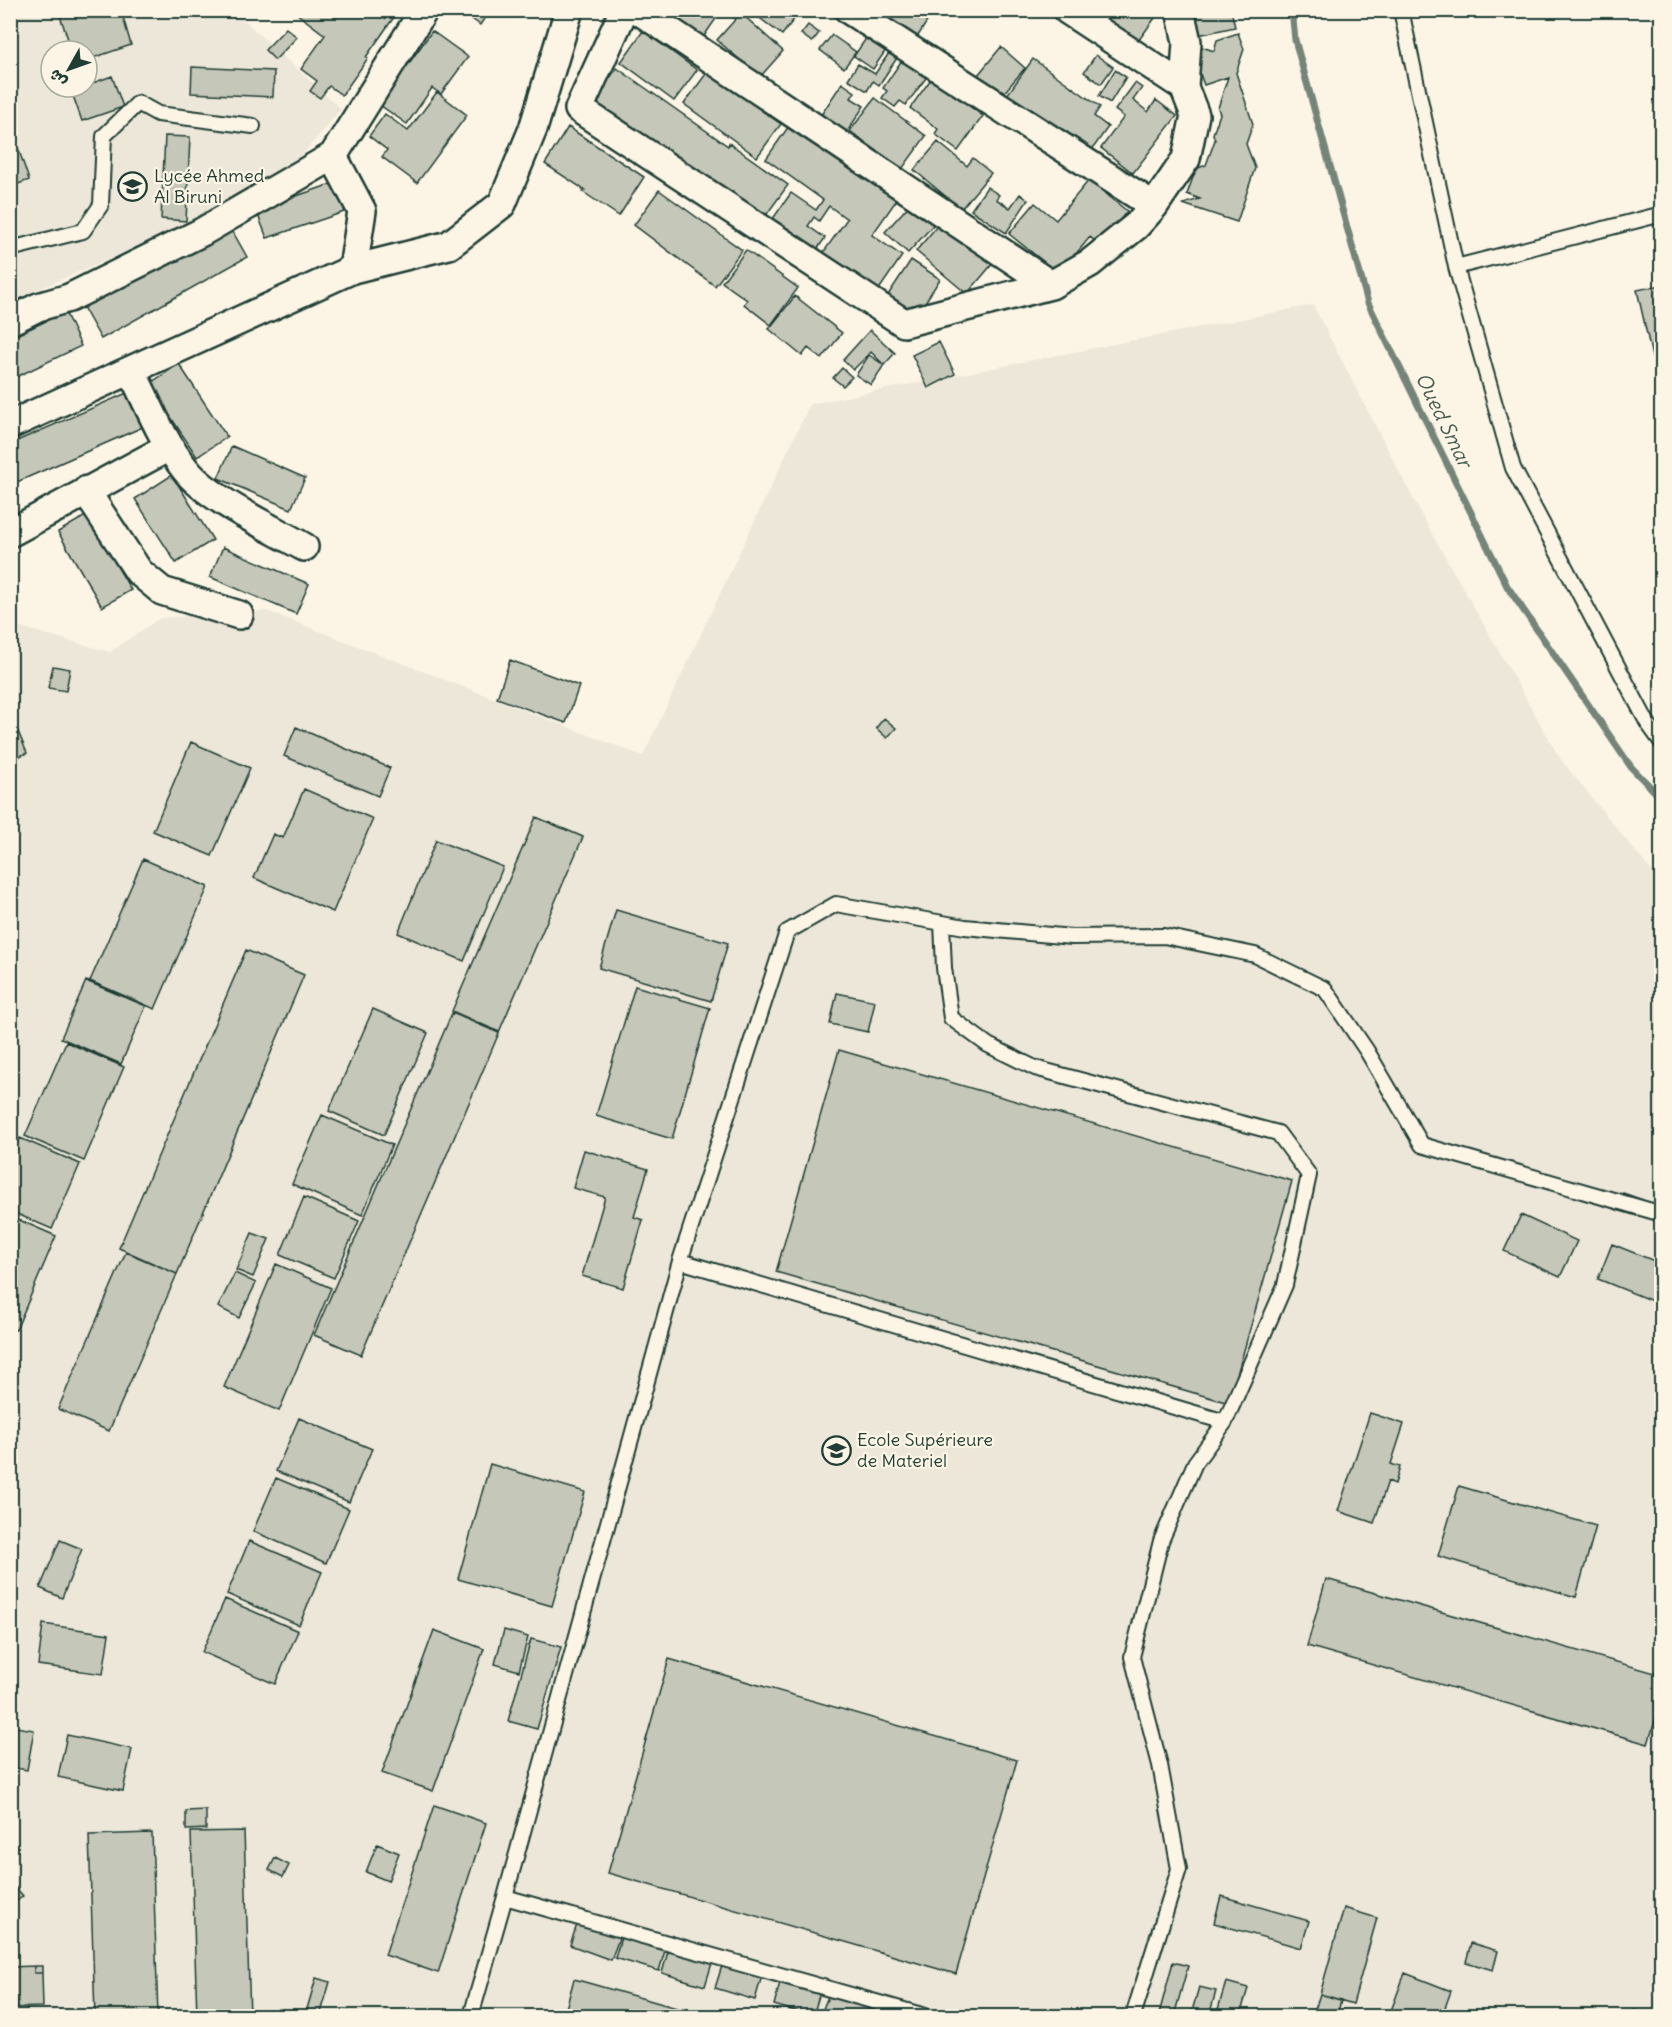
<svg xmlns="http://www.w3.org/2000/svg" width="1672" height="2027" font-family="Delius,'Playpen Sans Arabic',sans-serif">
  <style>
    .built { fill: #ece7d8; fill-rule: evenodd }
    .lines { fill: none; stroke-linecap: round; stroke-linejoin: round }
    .stream { stroke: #758479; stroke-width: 7 }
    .building { fill: #c5c7b9; stroke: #1f3d34; stroke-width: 1.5 }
    .service-casing { stroke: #1f3d34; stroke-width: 18 }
    .minor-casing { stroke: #1f3d34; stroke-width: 32 }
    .service { stroke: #fcf5e5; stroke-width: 14 }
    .minor { stroke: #fcf5e5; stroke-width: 27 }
    .labels { text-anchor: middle; stroke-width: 4.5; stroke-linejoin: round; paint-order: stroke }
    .poi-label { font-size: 18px; fill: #1f3d34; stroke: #fcf5e5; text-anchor: start }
    .water-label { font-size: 20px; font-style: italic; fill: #435a51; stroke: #fcf5e5 }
  </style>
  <rect width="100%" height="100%" fill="#fcf5e5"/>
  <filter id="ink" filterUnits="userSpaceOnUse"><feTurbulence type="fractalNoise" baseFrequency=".0167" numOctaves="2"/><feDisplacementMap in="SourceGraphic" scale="12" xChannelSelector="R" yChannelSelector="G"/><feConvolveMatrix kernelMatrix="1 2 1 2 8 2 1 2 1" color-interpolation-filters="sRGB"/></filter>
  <g filter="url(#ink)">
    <path class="built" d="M 11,11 L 234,11 L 341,109 L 303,154 L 208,217 L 11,301 ZM 51,51 L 87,51 L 87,87 L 51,87 Z
      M 1313,305 L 1422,516 L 1561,760 L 1661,883 L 1661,2016 L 11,2016 L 10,624 L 110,652 L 160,618 L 267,611 L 643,756 L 810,404 Z"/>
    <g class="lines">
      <path class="stream" d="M 1292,10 L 1295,40 L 1368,303 L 1507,586 L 1631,767 L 1662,799"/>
    </g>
    <path class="building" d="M 58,10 L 121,10 L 131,45 L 87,60 L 87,51 L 72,51 Z
      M 292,10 L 386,10 L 394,17 L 366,57 L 368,58 L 342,95 L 329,86 L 320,98 L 310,91 L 317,81 L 301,69 L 325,35 Z
      M 460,10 L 490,10 L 480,25 Z
      M 663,10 L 722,10 L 702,39 Z
      M 749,10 L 801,10 L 782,35 Z
      M 869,10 L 934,10 L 915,41 Z
      M 1091,10 L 1159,10 L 1160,11 L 1136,44 Z
      M 1193,10 L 1231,10 L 1235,27 L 1198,35 Z
      M 741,13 L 783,51 L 760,77 L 717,40 Z
      M 808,25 L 819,33 L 812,42 L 801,34 Z
      M 286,28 L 297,37 L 275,60 L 265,50 Z
      M 432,31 L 468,57 L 441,94 L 432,88 L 407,124 L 377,103 L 405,64 L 407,66 Z
      M 643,31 L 697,70 L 674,101 L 621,62 Z
      M 1238,33 L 1244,49 L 1236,73 L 1253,124 L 1246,144 L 1255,168 L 1237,222 L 1183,204 L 1200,199 L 1187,194 L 1196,169 L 1206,165 L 1215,140 L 1213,134 L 1220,114 L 1218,108 L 1228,77 L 1204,85 L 1196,63 L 1202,47 L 1214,51 L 1217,40 Z
      M 832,35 L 856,52 L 844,68 L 820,50 Z
      M 867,37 L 886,50 L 873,69 L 854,56 Z
      M 1001,47 L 1025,68 L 1002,95 L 978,75 Z
      M 889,53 L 897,58 L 879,85 L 873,81 L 867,91 L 848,79 L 858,64 L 875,74 Z
      M 1096,55 L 1113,67 L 1101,84 L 1084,72 Z
      M 1033,59 L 1100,107 L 1094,116 L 1108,127 L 1089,154 L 1007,95 Z
      M 902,60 L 926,78 L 906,105 L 900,101 L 895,107 L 882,98 L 887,91 L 883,88 Z
      M 192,67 L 274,71 L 273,97 L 191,93 Z
      M 617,68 L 728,146 L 729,143 L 788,185 L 764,218 L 679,158 L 677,162 L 592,103 Z
      M 1115,70 L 1126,77 L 1110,103 L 1099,96 Z
      M 708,71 L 781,124 L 757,157 L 684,104 Z
      M 112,76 L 123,107 L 82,121 L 71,90 L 87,87 L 87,85 Z
      M 931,79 L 983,116 L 958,151 L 935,134 L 938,129 L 910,108 Z
      M 842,83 L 855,92 L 851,98 L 864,106 L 847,132 L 821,115 Z
      M 1135,83 L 1142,88 L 1133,100 L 1148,112 L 1156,100 L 1177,116 L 1133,173 L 1101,148 L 1124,117 L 1115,110 Z
      M 437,92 L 467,115 L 417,183 L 382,157 L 387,150 L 369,136 L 385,114 L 408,131 Z
      M 875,98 L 926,136 L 902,169 L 850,131 Z
      M 791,123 L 898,198 L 872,235 L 902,256 L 878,291 L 823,253 L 847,219 L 829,206 L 819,221 L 814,217 L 808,226 L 825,238 L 816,251 L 772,220 L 791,193 L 816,210 L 823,200 L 766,159 Z
      M 10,124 L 29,180 L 10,187 Z
      M 568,127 L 644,177 L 619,216 L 583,192 L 585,190 L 545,164 Z
      M 165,136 L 190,137 L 186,221 L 161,219 Z
      M 938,142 L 967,166 L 973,158 L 991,173 L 961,209 L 914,170 Z
      M 1089,180 L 1127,211 L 1100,245 L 1090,237 L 1059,274 L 1009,234 L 1035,203 L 1056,220 Z
      M 340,181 L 350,210 L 267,238 L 256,210 Z
      M 987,187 L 999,195 L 996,199 L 1010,208 L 1020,194 L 1028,200 L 1006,233 L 971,210 Z
      M 659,190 L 742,250 L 715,286 L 634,225 Z
      M 912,202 L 935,223 L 908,253 L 885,232 Z
      M 943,219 L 994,262 L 967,294 L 916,251 Z
      M 229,225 L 247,257 L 101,339 L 83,307 Z
      M 746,250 L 798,288 L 771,325 L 744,304 L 747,300 L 722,282 Z
      M 911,260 L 940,279 L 917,315 L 888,295 Z
      M 1662,285 L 1662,401 L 1637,290 Z
      M 795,296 L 842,333 L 822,359 L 808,348 L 802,356 L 769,329 Z
      M 65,312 L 81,346 L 10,380 L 10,338 Z
      M 870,330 L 895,353 L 884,365 L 871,352 L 853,370 L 843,360 Z
      M 939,342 L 955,374 L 928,388 L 912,355 Z
      M 869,355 L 884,365 L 871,385 L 856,375 Z
      M 179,364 L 227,437 L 197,457 L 149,384 Z
      M 842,368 L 852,377 L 843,386 L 833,378 Z
      M 129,392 L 145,426 L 10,485 L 10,444 Z
      M 232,446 L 305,478 L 291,509 L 218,478 Z
      M 172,475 L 213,540 L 176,563 L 135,499 Z
      M 87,515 L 131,590 L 102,607 L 58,532 Z
      M 223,547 L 309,584 L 296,614 L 210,577 Z
      M 510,660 L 579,686 L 566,723 L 497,698 Z
      M 53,666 L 70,669 L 66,691 L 48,688 Z
      M 10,712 L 27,753 L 10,760 Z
      M 884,718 L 896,728 L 887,738 L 876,728 Z
      M 296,727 L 390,768 L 378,796 L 284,756 Z
      M 191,742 L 250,768 L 212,856 L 153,831 Z
      M 304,789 L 373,819 L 333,912 L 254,878 L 273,834 L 283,838 Z
      M 536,817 L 583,837 L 499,1032 L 452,1011 Z
      M 436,840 L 503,867 L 464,961 L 398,933 Z
      M 143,859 L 208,887 L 155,1009 L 90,981 Z
      M 616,910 L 728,943 L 711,1001 L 599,968 Z
      M 246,950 L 304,975 L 177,1274 L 119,1248 Z
      M 86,981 L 146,1006 L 121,1064 L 61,1038 Z
      M 635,986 L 710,1008 L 672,1139 L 596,1116 Z
      M 837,993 L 875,1001 L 868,1032 L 830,1024 Z
      M 373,1009 L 428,1033 L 384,1135 L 329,1111 Z
      M 452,1013 L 499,1033 L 361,1355 L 314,1335 Z
      M 66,1042 L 124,1067 L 84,1161 L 25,1136 Z
      M 839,1050 L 1292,1181 L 1229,1403 L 776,1272 Z
      M 322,1115 L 392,1145 L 362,1215 L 292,1184 Z
      M 20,1138 L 80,1164 L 52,1229 L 10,1211 L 10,1159 Z
      M 584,1150 L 648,1169 L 634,1217 L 643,1220 L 623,1288 L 582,1276 L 605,1197 L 573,1188 Z
      M 1623,1193 L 1643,1200 L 1637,1216 L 1617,1210 Z
      M 304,1197 L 359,1221 L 334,1278 L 280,1255 Z
      M 1521,1215 L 1577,1241 L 1560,1277 L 1504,1251 Z
      M 10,1216 L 56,1236 L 16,1330 L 10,1328 Z
      M 252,1233 L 269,1239 L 253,1277 L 236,1270 Z
      M 1612,1244 L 1662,1264 L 1662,1305 L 1598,1279 Z
      M 126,1252 L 177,1274 L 109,1431 L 58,1409 Z
      M 276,1264 L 331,1288 L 279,1411 L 224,1387 Z
      M 235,1273 L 256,1283 L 239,1318 L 218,1307 Z
      M 1370,1413 L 1404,1424 L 1391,1464 L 1400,1467 L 1395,1484 L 1388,1481 L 1374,1523 L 1338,1511 Z
      M 299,1418 L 372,1449 L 349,1502 L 276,1471 Z
      M 490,1464 L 585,1492 L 552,1606 L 458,1579 Z
      M 276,1478 L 349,1509 L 326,1563 L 253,1531 Z
      M 1459,1486 L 1596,1526 L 1576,1597 L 1438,1556 Z
      M 60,1540 L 82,1549 L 62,1598 L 40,1588 Z
      M 249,1541 L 322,1572 L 299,1625 L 227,1594 Z
      M 10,1555 L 18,1564 L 10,1570 Z
      M 1326,1579 L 1662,1675 L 1662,1698 L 1648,1744 L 1307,1646 Z
      M 225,1599 L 298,1631 L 275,1684 L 202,1652 Z
      M 43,1624 L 109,1634 L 103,1674 L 38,1665 Z
      M 434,1630 L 484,1649 L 433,1791 L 382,1773 Z
      M 504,1630 L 528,1637 L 519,1671 L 495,1664 Z
      M 531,1639 L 561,1647 L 537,1729 L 508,1721 Z
      M 669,1659 L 1017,1760 L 956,1974 L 608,1873 Z
      M 10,1726 L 34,1730 L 27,1770 L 10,1767 Z
      M 67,1735 L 132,1749 L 123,1791 L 58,1777 Z
      M 434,1805 L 486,1823 L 438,1973 L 385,1955 Z
      M 206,1810 L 206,1829 L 186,1830 L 186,1811 Z
      M 244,1831 L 250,2016 L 197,2016 L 191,1832 Z
      M 152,1833 L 158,2016 L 95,2016 L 89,1835 Z
      M 377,1844 L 399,1853 L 388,1881 L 366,1872 Z
      M 275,1858 L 289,1865 L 283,1877 L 269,1870 Z
      M 10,1881 L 23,1896 L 10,1907 Z
      M 1221,1896 L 1309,1921 L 1301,1948 L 1214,1923 Z
      M 1344,1908 L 1377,1918 L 1353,2004 L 1320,1994 Z
      M 582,1910 L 624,1925 L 611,1960 L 570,1945 Z
      M 625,1924 L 669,1937 L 659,1971 L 615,1958 Z
      M 672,1937 L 716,1950 L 705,1986 L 662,1973 Z
      M 1471,1943 L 1498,1951 L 1493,1970 L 1466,1962 Z
      M 726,1953 L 765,1965 L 755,2000 L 715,1988 Z
      M 1173,1962 L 1188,1966 L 1174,2016 L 1168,2016 L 1159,2014 Z
      M 34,1966 L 34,1973 L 42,1973 L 43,2007 L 10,2008 L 10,1967 Z
      M 34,1966 L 42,1966 L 42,1973 L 34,1973 Z
      M 783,1971 L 823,1982 L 813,2016 L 774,2005 Z
      M 1405,1973 L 1451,1991 L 1442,2016 L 1389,2016 Z
      M 316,1978 L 330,1982 L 320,2016 L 305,2016 Z
      M 574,1979 L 705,2016 L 564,2016 Z
      M 834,1982 L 873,1998 L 866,2016 L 820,2016 Z
      M 1226,1982 L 1248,1988 L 1240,2016 L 1216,2016 Z
      M 1199,1987 L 1216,1991 L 1209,2016 L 1192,2011 Z
      M 1320,1994 L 1341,2000 L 1337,2016 L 1313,2016 Z
      M 883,1997 L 923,2015 L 922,2016 L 874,2016 Z
      M 1634,2010 L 1648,2016 L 1631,2016 Z
      M 395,2011 L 415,2016 L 394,2016 Z
      M 348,2012 L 363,2016 L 347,2016 Z"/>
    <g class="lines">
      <defs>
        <path id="service" d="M 1401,10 L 1456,267 L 1662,214
          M 10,249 L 83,231 L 101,205 L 104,136 L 138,103 L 158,114 L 253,126
          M 1456,267 L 1513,468 L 1647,722 L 1662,743
          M 942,923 L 944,968 L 951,1018 L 988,1045 L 1035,1068 L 1278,1133 L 1309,1175 L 1285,1285 L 1225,1422 L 1195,1463 L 1161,1541 L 1132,1657 L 1160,1765 L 1179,1869 L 1133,2016
          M 680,1261 L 1225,1422
          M 505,1897 L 925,2016
          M 471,2016 L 505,1897 L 680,1261 L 787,932 L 836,904 L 965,927 L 1072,937 L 1164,936 L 1255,955 L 1325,989 L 1367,1051 L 1422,1145 L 1662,1214"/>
        <path id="minor" d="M 624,10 L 579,109 L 904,323 L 1051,285 L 1090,263 L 1136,226 L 1154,206 L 1186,159 L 1195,115 L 1184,87 L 1187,42 L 1180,10
          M 638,10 L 1051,285
          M 849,10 L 1154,206
          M 1067,10 L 1184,87
          M 353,269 L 449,245 L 502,204 L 533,129 L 569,10
          M 10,321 L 38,307 L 69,298 L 202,232 L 333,156 L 424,10
          M 132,372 C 148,404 162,440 185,469 C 207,498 271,528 304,547
          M 10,425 L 353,269 L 362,211 L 333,156
          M 87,490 L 95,505 L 139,572 L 162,591 L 239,615
          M 10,533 L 169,447"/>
      </defs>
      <use href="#service" class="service-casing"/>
      <use href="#minor" class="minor-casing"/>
      <use href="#service" class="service"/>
      <use href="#minor" class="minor"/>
    </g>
  </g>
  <defs>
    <symbol id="school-ring" viewBox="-11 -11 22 22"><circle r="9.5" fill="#fcf5e5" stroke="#1f3d34" stroke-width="1.5"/><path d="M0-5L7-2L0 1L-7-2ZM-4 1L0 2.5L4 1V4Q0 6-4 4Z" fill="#1f3d34"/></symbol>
    <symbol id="university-ring" viewBox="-11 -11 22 22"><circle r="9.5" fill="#fcf5e5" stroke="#1f3d34" stroke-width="1.5"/><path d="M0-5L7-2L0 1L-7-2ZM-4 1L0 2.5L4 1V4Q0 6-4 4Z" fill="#1f3d34"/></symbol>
  </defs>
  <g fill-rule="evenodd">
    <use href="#school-ring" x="116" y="170" width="33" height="33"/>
    <use href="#university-ring" x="820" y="1434" width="33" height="33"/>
  </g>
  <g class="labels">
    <g class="poi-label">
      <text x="154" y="182">Lycée Ahmed<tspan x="154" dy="21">Al Biruni</tspan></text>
      <text x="857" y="1446">Ecole Supérieure<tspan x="857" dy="21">de Materiel</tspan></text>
    </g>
    <g class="water-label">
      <text transform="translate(1444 420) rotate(64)" y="7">Oued Smar</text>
    </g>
  </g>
  <rect width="1672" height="2027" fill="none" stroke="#fcf5e5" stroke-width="36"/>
  <rect x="18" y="18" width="1636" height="1991" fill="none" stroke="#1f3d34" stroke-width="2" filter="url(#ink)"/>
  <g transform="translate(69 69) rotate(230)"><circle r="28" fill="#fcf5e5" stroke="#a4ab9e" stroke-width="1.5"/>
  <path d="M0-4.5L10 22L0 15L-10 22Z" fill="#1f3d34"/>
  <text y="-9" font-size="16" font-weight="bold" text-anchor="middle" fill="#1f3d34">ش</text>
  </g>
</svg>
